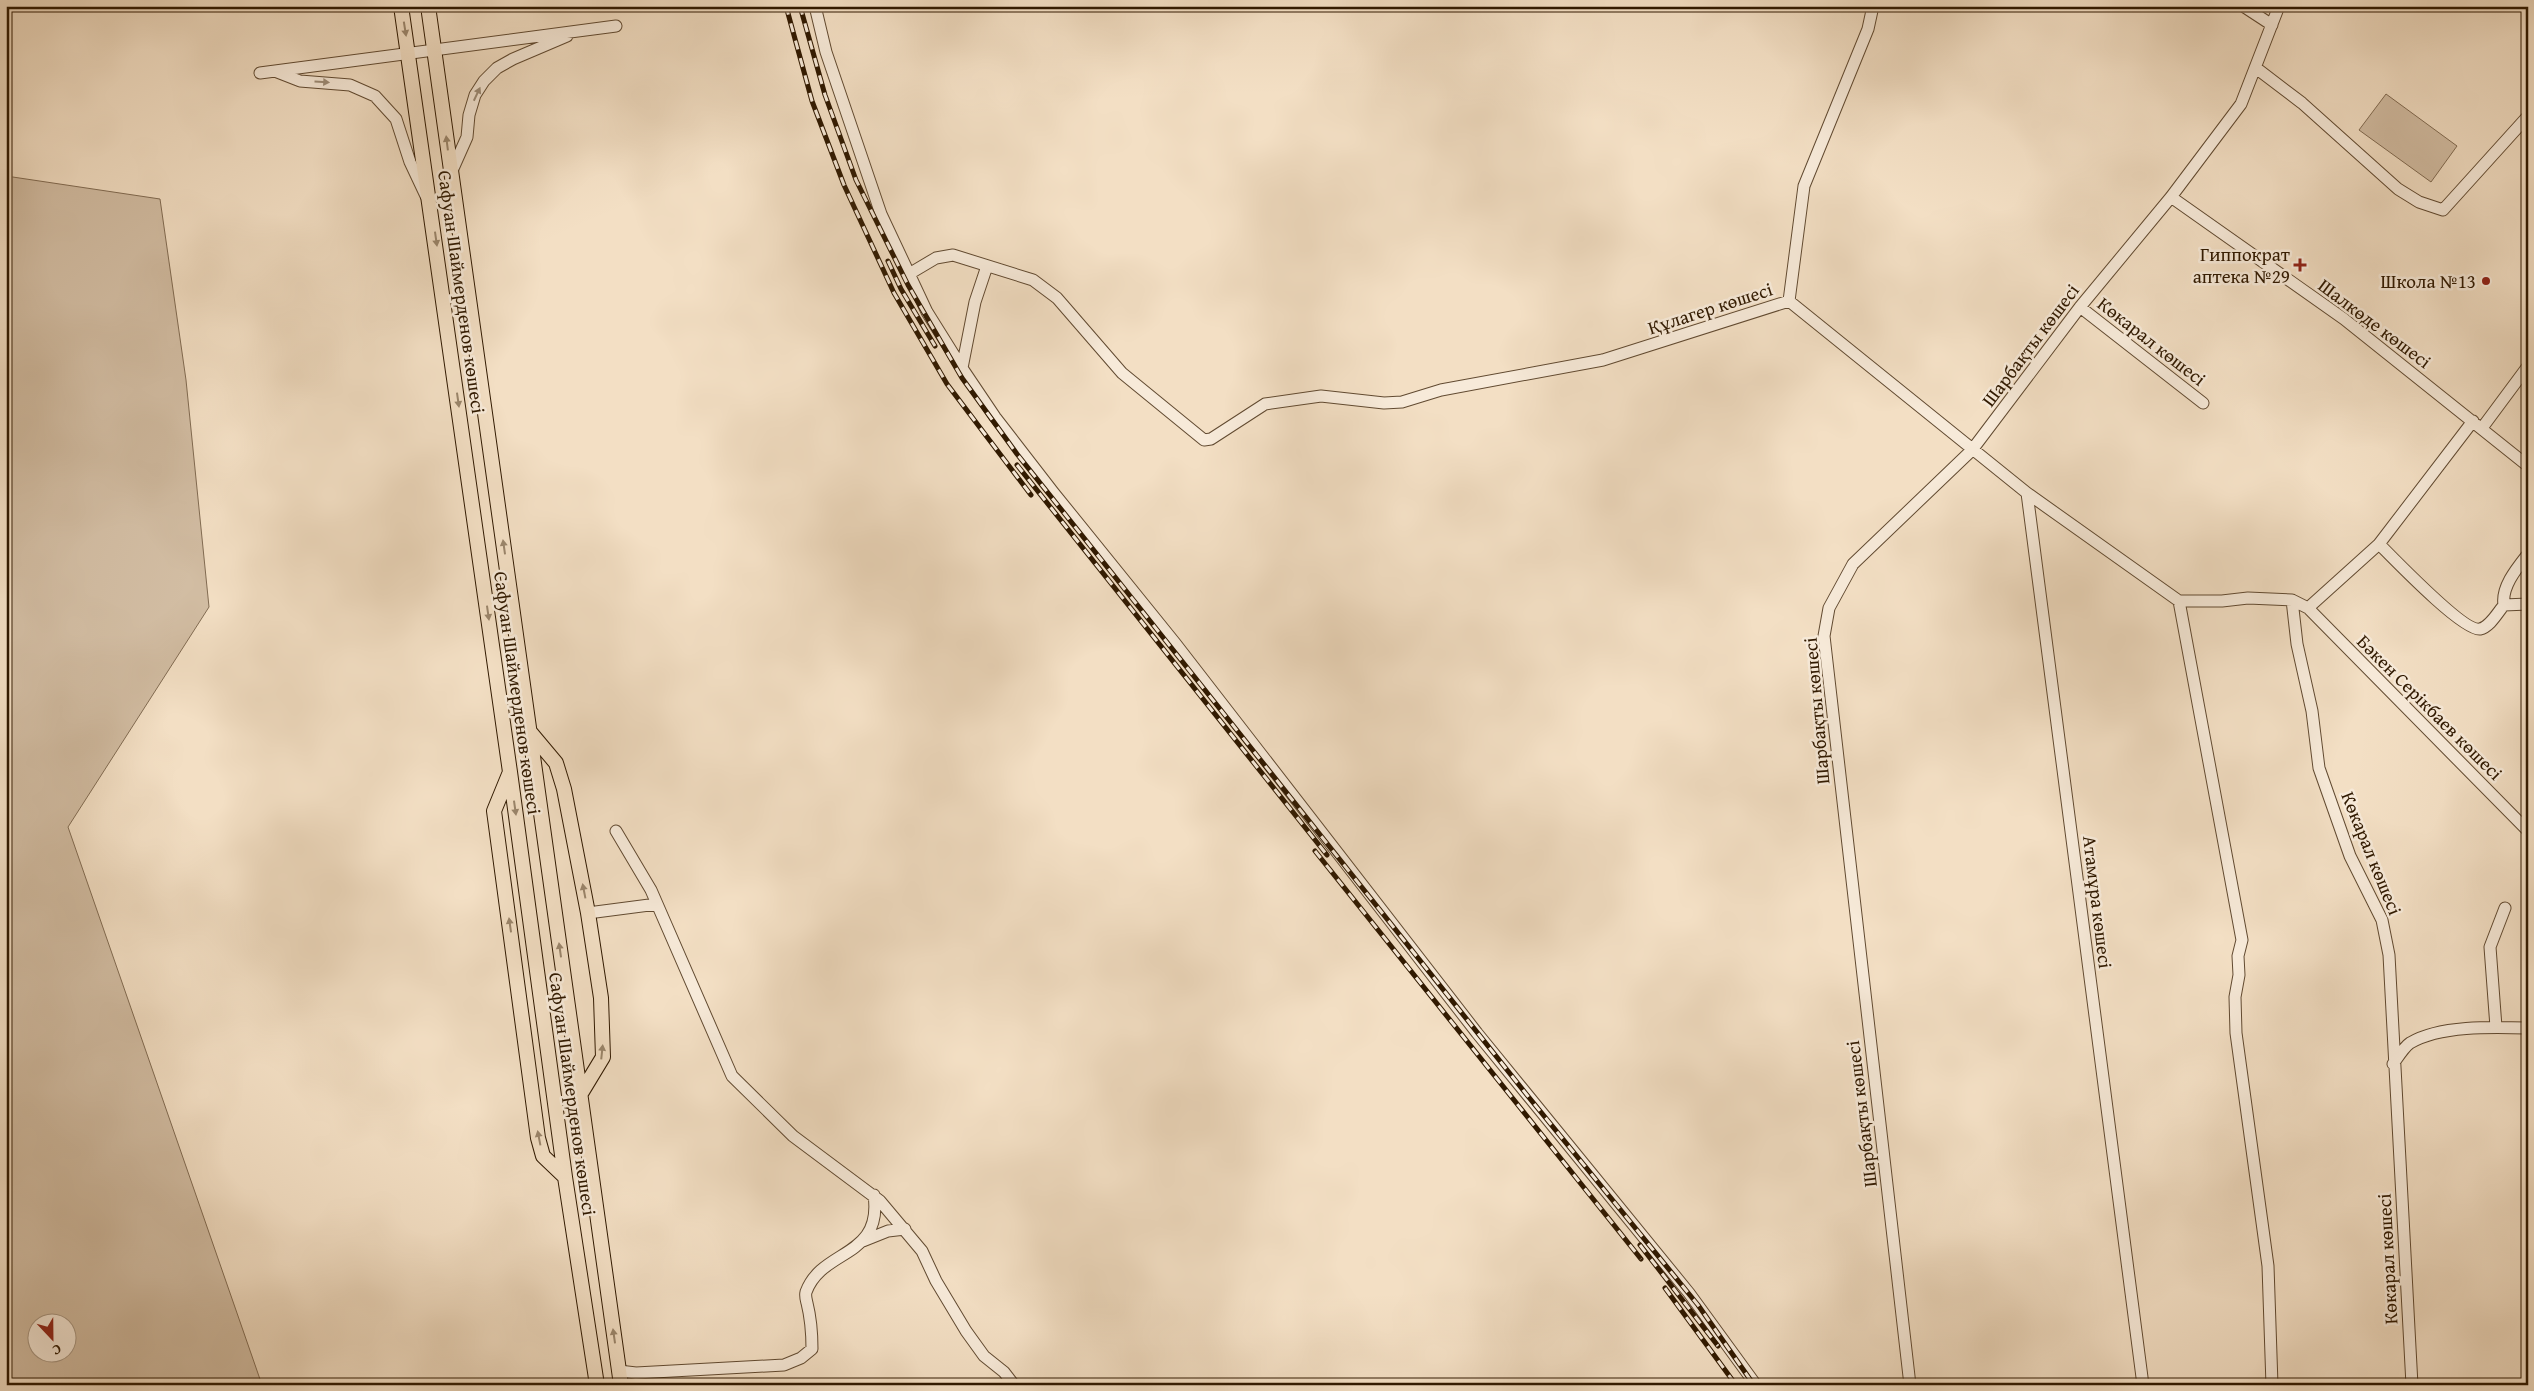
<svg xmlns="http://www.w3.org/2000/svg" width="2534" height="1391" font-family="'Gentium Book Plus',serif">
  <style>
    .green { fill: #d2bda3; stroke: #816b52; fill-rule: evenodd }
    .lines { fill: none; stroke-linecap: round; stroke-linejoin: round }
    .minor-casing { stroke: #614a31; stroke-width: 13 }
    .major-casing { stroke: #301900; stroke-width: 16 }
    .minor { stroke: #f7ead9; stroke-width: 11 }
    .major { stroke: #f3dfc4; stroke-width: 14 }
    .rail-casing { stroke: #301900; stroke-width: 5 }
    .rail { stroke: #f7ead9; stroke-width: 3; stroke-dasharray: 9; stroke-linecap: butt }
    .oneway { fill: #9b866c }
    .oneway2 { fill: #9d8c77 }
    .poi-dot { fill: #8f2418; stroke: #f7ead9; stroke-width: 2 }
    .labels { text-anchor: middle; stroke-width: 5; stroke-linejoin: round; paint-order: stroke }
    .poi-label { font-size: 19px; fill: #301900; stroke: #f7ead9; text-anchor: end }
    .street-label { font-size: 19px; fill: #301900; stroke: #f7ead9 }
  </style>
  <rect width="100%" height="100%" fill="#f3dfc4"/>
  <filter id="stains"><feTurbulence type="fractalNoise" baseFrequency=".004" numOctaves="4"/><feColorMatrix values="0 0 0 0 .2 0 0 0 0 .09 0 0 0 0 .02 0 0 0 .5 -.17"/></filter>
  <radialGradient id="worn" r=".72"><stop offset=".6" stop-color="#630" stop-opacity="0"/><stop offset="1" stop-color="#630" stop-opacity=".3"/></radialGradient>
  <path class="green" d="M 2386,94 L 2457,146 L 2431,182 L 2359,130 Z
    M 6,176 L 160,199 L 186,380 L 209,607 L 68,827 L 262,1385 L 6,1385 ZM 38,1324 L 68,1324 L 68,1354 L 38,1354 Z"/>
  <g class="lines">
    <defs>
      <path id="minor" d="M 815,6 L 826,52 L 881,214 L 927,312 L 962,368 L 995,417 L 1053,492 L 1175,643 L 1477,1033 L 1689,1293 L 1756,1385
        M 2243,6 L 2272,25
        M 2256,68 L 2302,103 L 2398,189 L 2419,202 L 2443,210 L 2528,116
        M 277,72 L 300,81 L 350,85 L 375,96 L 396,119 L 410,162 L 426,196
        M 260,73 L 616,26
        M 451,173 L 467,137 L 469,115 L 475,95 L 484,81 L 497,68 L 513,59 L 567,36
        M 2171,197 L 2344,319 L 2528,466
        M 909,274 L 936,258 L 953,255 L 1033,280 L 1057,298 L 1122,373 L 1204,440 L 1211,439 L 1265,404 L 1321,396 L 1384,403 L 1402,402 L 1441,390 L 1603,360 L 1789,301 L 2027,493 L 2143,1385
        M 1789,301 L 1804,186 L 1868,29 L 1873,6
        M 2080,307 L 2203,403
        M 962,368 L 975,302 L 987,266
        M 2482,428 L 2528,366
        M 2027,493 L 2179,601 L 2242,940 L 2238,956 L 2239,975 L 2235,997 L 2236,1033 L 2268,1266 L 2272,1385
        M 2379,544 C 2394,559 2464,632 2480,629 C 2490,627 2498,612 2504,605 L 2528,604
        M 2179,601 L 2222,601 L 2248,598 L 2292,600
        M 2504,605 C 2501,587 2517,568 2528,554
        M 2308,608 L 2528,831
        M 616,831 L 651,890 L 732,1076 L 793,1136 L 880,1201 L 922,1251 L 936,1281 L 966,1331 L 984,1356 L 1004,1372 L 1014,1385
        M 588,913 L 657,904
        M 2496,1027 L 2490,947 L 2505,908
        M 2393,1064 C 2398,1057 2404,1047 2410,1043 C 2440,1025 2494,1027 2528,1028
        M 863,1241 L 888,1231 L 905,1229
        M 619,1371 L 636,1373 L 784,1365 L 801,1358 L 812,1349 C 812,1332 811,1319 807,1303 C 806,1299 805,1296 806,1292 C 822,1248 883,1259 874,1195
        M 1910,1385 L 1824,636 L 1829,608 L 1853,564 L 1972,450 L 2080,307 L 2171,197 L 2241,104 L 2279,6
        M 2412,1385 L 2389,955 L 2382,920 L 2350,856 L 2319,768 L 2312,711 L 2297,644 L 2292,600 L 2308,608 L 2379,544 L 2473,421"/>
      <path id="major" d="M 401,6 L 510,772 L 565,1177 L 597,1385
        M 428,6 L 621,1385
        M 530,732 L 556,763 L 564,789 L 588,913 L 601,998 L 603,1057 L 580,1095
        M 510,772 L 494,811 L 538,1138 L 543,1156 L 565,1177"/>
    </defs>
    <use href="#minor" class="minor-casing"/>
    <use href="#major" class="major-casing"/>
    <use href="#minor" class="minor"/>
    <use href="#major" class="major"/>
    <defs>
      <path id="rail" d="M 786,6 L 812,101 L 844,185 L 894,293 L 947,384 L 1031,495
        M 800,6 L 825,95 L 856,180 L 908,285 L 962,378 L 1017,454 L 1092,548 L 1527,1095 L 1698,1305 L 1754,1385
        M 888,261 L 901,289 L 935,346
        M 1017,465 L 1327,855
        M 1315,851 L 1641,1259
        M 1640,1245 L 1718,1346
        M 1665,1288 L 1736,1385"/>
    </defs>
    <use href="#rail" class="rail-casing"/>
    <use href="#rail" class="rail"/>
  </g>
  <defs><path id="oneway-solid" d="M-6-.8H1V-3.2L6.5 0L1 3.2V.8H-6Z" transform="scale(1.25)"/></defs>
  <g class="oneway">
    <use href="#oneway-solid" transform="translate(405 29) rotate(81)"/>
    <use href="#oneway-solid" transform="translate(447 143) rotate(-97)"/>
    <use href="#oneway-solid" transform="translate(436 239) rotate(82)"/>
    <use href="#oneway-solid" transform="translate(458 400) rotate(82)"/>
    <use href="#oneway-solid" transform="translate(504 547) rotate(-98)"/>
    <use href="#oneway-solid" transform="translate(488 613) rotate(82)"/>
    <use href="#oneway-solid" transform="translate(515 808) rotate(82)"/>
    <use href="#oneway-solid" transform="translate(584 891) rotate(-101)"/>
    <use href="#oneway-solid" transform="translate(510 925) rotate(-98)"/>
    <use href="#oneway-solid" transform="translate(560 950) rotate(-98)"/>
    <use href="#oneway-solid" transform="translate(602 1052) rotate(-84)"/>
    <use href="#oneway-solid" transform="translate(539 1138) rotate(-101)"/>
    <use href="#oneway-solid" transform="translate(614 1336) rotate(-98)"/>
  </g>
  <g class="oneway2">
    <use href="#oneway-solid" transform="translate(322 82) rotate(3)"/>
    <use href="#oneway-solid" transform="translate(477 94) rotate(-65)"/>
  </g>
  <g class="poi-dot">
    <path d="M2297.5 257.5h5v5h5v5h-5v5h-5v-5h-5v-5h5z"/>
    <circle cx="2486" cy="281" r="5"/>
  </g>
  <g class="labels">
    <g class="poi-label">
      <text x="2290" y="261">Гиппократ<tspan x="2290" dy="22">аптека №29</tspan></text>
      <text x="2476" y="288">Школа №13</text>
    </g>
    <g class="street-label">
      <text transform="translate(462 292) rotate(82)" y="7">Сафуан Шаймерденов көшесі</text>
      <text transform="translate(1710 308) rotate(-18)" y="7">Құлагер көшесі</text>
      <text transform="translate(2375 323) rotate(37)" y="7">Шалкөде көшесі</text>
      <text transform="translate(2152 341) rotate(38)" y="7">Көкарал көшесі</text>
      <text transform="translate(2030 345) rotate(-53)" y="7">Шарбақты көшесі</text>
      <text transform="translate(518 693) rotate(82)" y="7">Сафуан Шаймерденов көшесі</text>
      <text transform="translate(2430 707) rotate(45)" y="7">Бәкен Серікбаев көшесі</text>
      <text transform="translate(1816 711) rotate(-95)" y="7">Шарбақты көшесі</text>
      <text transform="translate(2372 853) rotate(68)" y="7">Көкарал көшесі</text>
      <text transform="translate(2098 902) rotate(83)" y="7">Атамұра көшесі</text>
      <text transform="translate(573 1094) rotate(82)" y="7">Сафуан Шаймерденов көшесі</text>
      <text transform="translate(1861 1114) rotate(-97)" y="7">Шарбақты көшесі</text>
      <text transform="translate(2387 1259) rotate(-93)" y="7">Көкарал көшесі</text>
    </g>
  </g>
  <rect width="2534" height="1391" fill="none" stroke="#f3dfc4" stroke-width="25"/>
  <rect x="8" y="8" width="2519" height="1376" fill="none" stroke="#301900" stroke-width="2.5"/>
  <rect x="12" y="12" width="2509" height="1366" fill="none" stroke="#301900"/>
  <g transform="translate(52 1338) rotate(158)"><circle r="24" fill="#f7ead9" stroke="#a79682"/>
  <path d="M0-4L9 19L0 12L-9 19Z" fill="#8f2418"/>
  <text y="-8" font-size="14" font-weight="bold" text-anchor="middle" fill="#301900">С</text>
  </g>
  <rect width="100%" height="100%" filter="url(#stains)"/>
  <rect width="100%" height="100%" fill="url(#worn)"/>
</svg>
